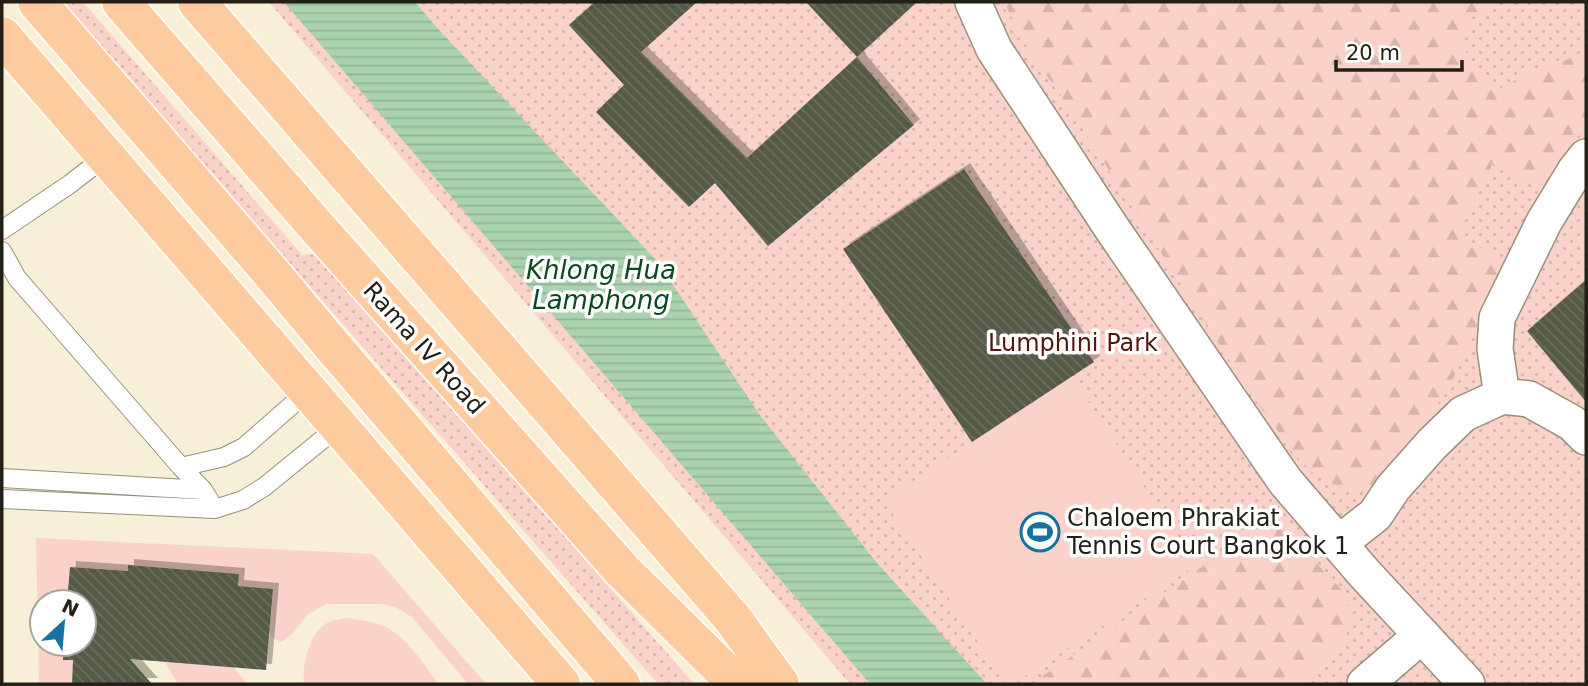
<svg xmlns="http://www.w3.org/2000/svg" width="1588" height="686" font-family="'DejaVu Sans',sans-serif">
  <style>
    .grass { fill: url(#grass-dots) }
    .forest { fill: url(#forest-firs) }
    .garden { fill: #fad2c9 }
    .water { fill: url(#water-rules) }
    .building { fill: url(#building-back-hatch); filter: url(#shadow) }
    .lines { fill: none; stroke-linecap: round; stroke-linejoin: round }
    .lane-casing { stroke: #97907b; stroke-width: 20 }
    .street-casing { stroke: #97907b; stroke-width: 38 }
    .primary-casing { stroke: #fff; stroke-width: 41 }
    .lane { stroke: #fff; stroke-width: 18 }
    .street { stroke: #fff; stroke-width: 35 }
    .primary { stroke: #fecb9e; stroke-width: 38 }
    .labels { text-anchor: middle; stroke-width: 7; stroke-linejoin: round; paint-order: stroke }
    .park-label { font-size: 24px; fill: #55160c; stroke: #fff }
    .street-label { font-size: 24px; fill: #232018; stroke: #fff }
    .poi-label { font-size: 24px; fill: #232018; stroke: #fff; text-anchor: start }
    .water-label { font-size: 26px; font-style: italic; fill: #0a4a1f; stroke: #fff }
  </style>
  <defs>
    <pattern id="grass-dots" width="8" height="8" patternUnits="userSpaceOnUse" patternTransform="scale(1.75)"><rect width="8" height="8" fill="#fad2c9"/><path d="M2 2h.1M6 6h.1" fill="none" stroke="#d6b4ac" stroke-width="1.8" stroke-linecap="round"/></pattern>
    <pattern id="forest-firs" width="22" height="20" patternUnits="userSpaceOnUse" patternTransform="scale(1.75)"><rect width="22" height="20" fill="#fad2c9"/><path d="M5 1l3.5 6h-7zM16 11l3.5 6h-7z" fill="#d6b4ac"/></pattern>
    <pattern id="water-rules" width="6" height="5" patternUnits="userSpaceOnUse" patternTransform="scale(1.75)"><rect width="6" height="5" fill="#aad2af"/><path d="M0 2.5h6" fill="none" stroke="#92b496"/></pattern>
    <pattern id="building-back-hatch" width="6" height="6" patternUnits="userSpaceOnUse" patternTransform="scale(1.75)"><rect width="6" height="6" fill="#555a47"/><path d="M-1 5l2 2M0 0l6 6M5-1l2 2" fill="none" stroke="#6a6e5e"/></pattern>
    <filter id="shadow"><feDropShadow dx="6" dy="-6" stdDeviation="0" flood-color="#0004"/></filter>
  </defs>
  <rect width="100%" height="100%" fill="#f7efd8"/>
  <path class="grass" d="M 63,2 L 83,2 L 302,255 L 318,254 L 694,684 L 658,684 L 291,265 Z
    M 269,2 L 1586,2 L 1586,684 L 850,684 Z"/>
  <path class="forest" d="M 1004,2 L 1491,2 L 1486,10 L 1472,17 L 1462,37 L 1470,64 L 1484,81 L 1501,88 L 1530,72 L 1578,56 L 1586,47 L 1586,124 L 1542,190 L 1492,165 L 1457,236 L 1507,261 L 1453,379 L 1426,423 L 1391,455 L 1369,490 L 1345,490 L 1316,476 L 1293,453 L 1239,376 L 1074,115 L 1027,47 Z
    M 1279,514 L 1317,564 L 1346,594 L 1351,618 L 1344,643 L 1299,684 L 1031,684 Z"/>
  <path class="garden" d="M 1072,377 L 1196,565 L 1013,684 L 1006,684 L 884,500 Z
    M 36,538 L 373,554 L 486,684 L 468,684 L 412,617 L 395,607 L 382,604 L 327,604 L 308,614 L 291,635 L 281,642 L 273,638 L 236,588 L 70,570 L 69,602 L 42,602 L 42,644 L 68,644 L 68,650 L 104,684 L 39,684 Z
    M 346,618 C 362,620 381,622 394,632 C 411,644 427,668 438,684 L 304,684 C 302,665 309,631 329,622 C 334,620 341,619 346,618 Z
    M 161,639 L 231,664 L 247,684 L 178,684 L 166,664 Z"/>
  <path class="water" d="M 284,2 L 415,2 L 439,30 L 657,261 L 759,414 L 877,563 L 987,684 L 870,684 Z"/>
  <path class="building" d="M 595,2 L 697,2 L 641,52 L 747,158 L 857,57 L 914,125 L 768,246 L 715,183 L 689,207 L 596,112 L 624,85 L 569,25 Z
    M 806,2 L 917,2 L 857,57 Z
    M 964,169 L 1094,362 L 972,442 L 843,249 Z
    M 1586,280 L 1586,402 L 1527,331 Z
    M 128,565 L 239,574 L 238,586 L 273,589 L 266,670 L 130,659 L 152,684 L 72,684 L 73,660 L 63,660 L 64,644 L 84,644 L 84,602 L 67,602 L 70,567 L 128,571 Z"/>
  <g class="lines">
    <defs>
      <path id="lane" d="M 2,230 L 70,184 L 106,156
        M 2,251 L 17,278 L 181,467 L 203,490 L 215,509
        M 181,467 L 224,457 L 244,447 L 309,390
        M 2,478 L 203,490
        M 2,499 L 215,509 L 243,500 L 264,487 L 339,426"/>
      <path id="street" d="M 973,2 L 994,49 L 1111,227 L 1285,481 L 1364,573 L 1467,684
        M 1502,396 L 1495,349 L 1497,318 L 1544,222 L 1575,171 L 1586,157
        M 1339,543 L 1375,515 L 1393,488 L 1432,444 L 1463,414 L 1502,396 L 1529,399 L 1572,423 L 1586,437
        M 1365,684 L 1422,635"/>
      <path id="primary" d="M 37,2 L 268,269 L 329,342 L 621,684
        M 121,2 L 316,226 L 622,570 L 737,684
        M 197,2 L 733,619 L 780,684
        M 2,36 L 561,684"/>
    </defs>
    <use href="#lane" class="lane-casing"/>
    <use href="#street" class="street-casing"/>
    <use href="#primary" class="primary-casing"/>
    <use href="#lane" class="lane"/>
    <use href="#street" class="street"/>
    <use href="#primary" class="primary"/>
  </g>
  <defs>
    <symbol id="stadium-ring" viewBox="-11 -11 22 22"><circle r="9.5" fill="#fff" stroke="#1673a1" stroke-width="1.5"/><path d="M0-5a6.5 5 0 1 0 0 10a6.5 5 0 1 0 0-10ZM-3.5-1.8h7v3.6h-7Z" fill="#1673a1"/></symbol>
  </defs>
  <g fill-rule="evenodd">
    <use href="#stadium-ring" x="1018" y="510" width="44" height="44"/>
  </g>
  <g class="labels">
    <g class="park-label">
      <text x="1073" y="351">Lumphini Park</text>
    </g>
    <g class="street-label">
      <text transform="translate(424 348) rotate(48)" y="8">Rama IV Road</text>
    </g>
    <g class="poi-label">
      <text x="1067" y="526">Chaloem Phrakiat<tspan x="1067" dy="28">Tennis Court Bangkok 1</tspan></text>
    </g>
    <g class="water-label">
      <text x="601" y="279">Khlong Hua<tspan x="601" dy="30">Lamphong</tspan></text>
    </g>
  </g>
  <rect width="1588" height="686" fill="none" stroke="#232018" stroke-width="7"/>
  <g transform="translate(63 623) rotate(26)"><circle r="33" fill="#ffffff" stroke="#a7a6a3" stroke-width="2"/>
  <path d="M0-5L12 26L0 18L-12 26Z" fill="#1673a1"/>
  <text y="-10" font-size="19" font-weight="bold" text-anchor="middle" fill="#232018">N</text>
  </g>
  <path d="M1336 60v10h126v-10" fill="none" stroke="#232018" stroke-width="3.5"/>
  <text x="1346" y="60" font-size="21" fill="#232018" stroke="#ffffff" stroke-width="5" paint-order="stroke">20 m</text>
</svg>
